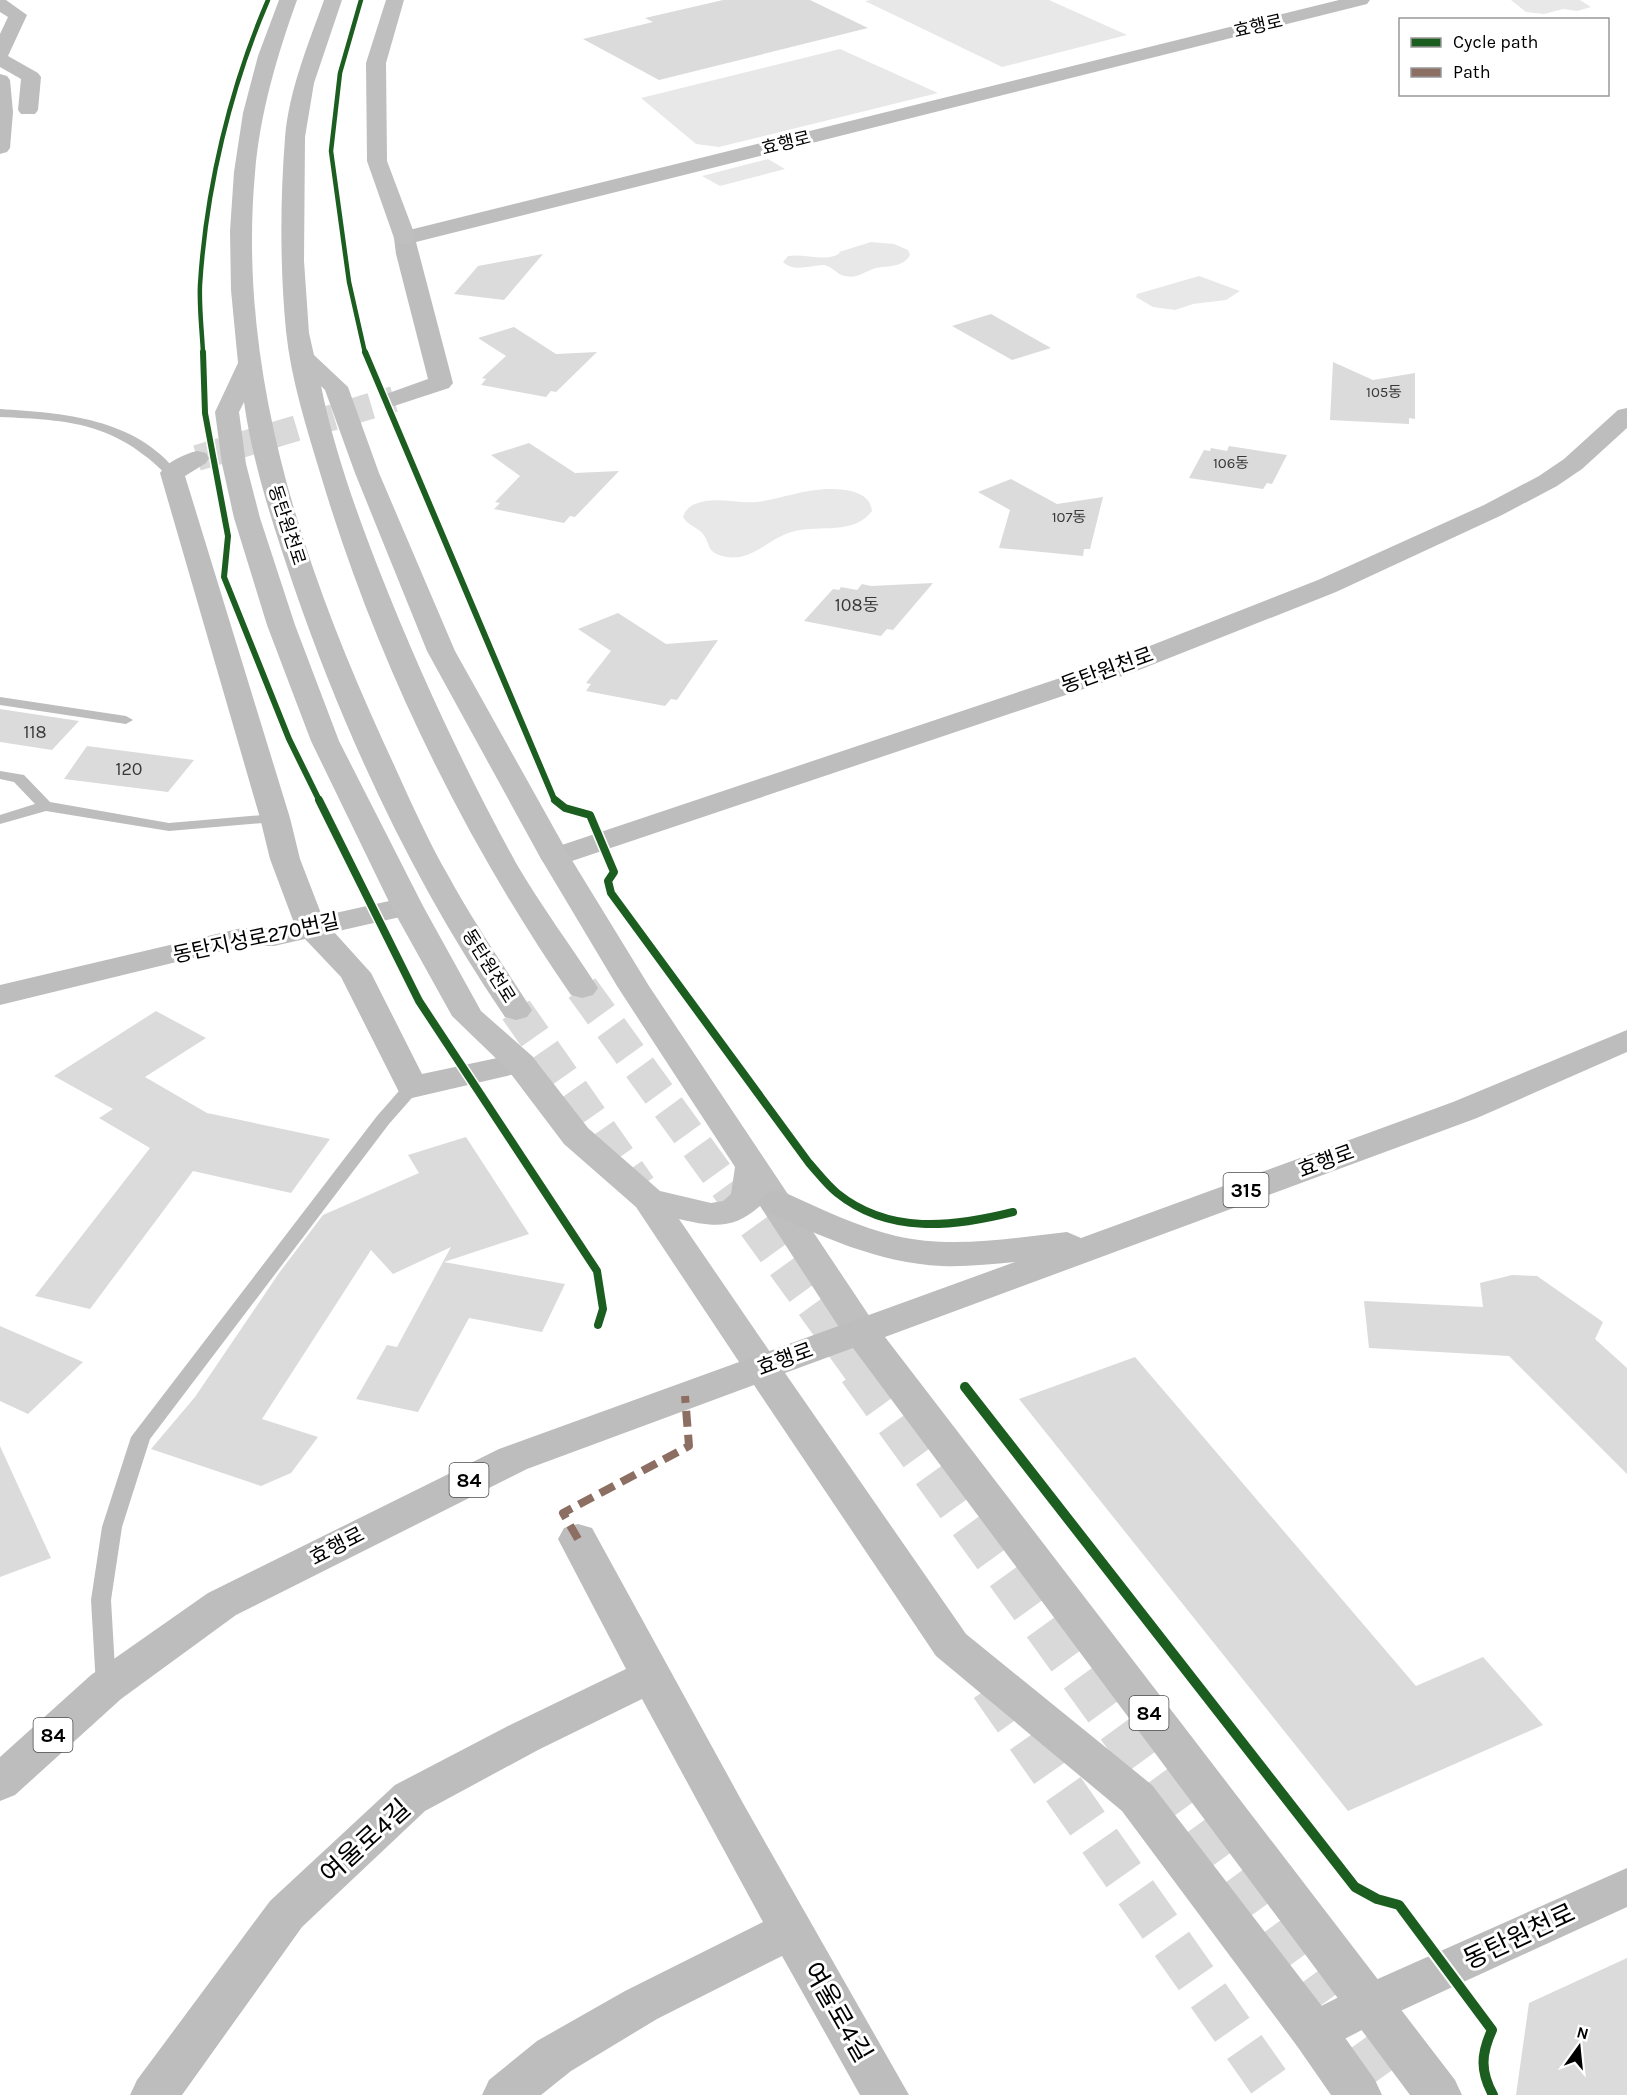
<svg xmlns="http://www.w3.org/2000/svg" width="1627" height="2095" font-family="Karla,'Noto Sans KR',sans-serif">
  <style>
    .green { fill: #e8e8e8 }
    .building { fill: #dbdbdb }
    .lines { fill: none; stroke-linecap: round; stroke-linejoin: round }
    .street-tunnel { stroke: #d9d9d9; stroke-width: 26; stroke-dasharray: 26 13; stroke-linecap: butt }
    .secondary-tunnel-far1 { stroke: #d9d9d9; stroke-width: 33; stroke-dasharray: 33 16; stroke-linecap: butt }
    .secondary-tunnel { stroke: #d9d9d9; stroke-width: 42; stroke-dasharray: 42 21; stroke-linecap: butt }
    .lane { fill: #bdbdbd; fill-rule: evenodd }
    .street { fill: #bdbdbd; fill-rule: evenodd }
    .secondary { fill: #bfbfbf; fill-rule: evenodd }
    .primary { fill: #bdbdbd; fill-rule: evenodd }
    .quiet { stroke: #8d6e63; stroke-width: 8; stroke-dasharray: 16 8; stroke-linecap: butt }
    .cycleway-far3-casing { stroke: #fff; stroke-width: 7 }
    .cycleway-far2-casing { stroke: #fff; stroke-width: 9 }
    .cycleway-far1-casing { stroke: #fff; stroke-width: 11 }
    .cycleway-casing { stroke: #fff; stroke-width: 14 }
    .cycleway-far3 { stroke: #1b5e20; stroke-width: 4.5 }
    .cycleway-far2 { stroke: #1b5e20; stroke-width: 6 }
    .cycleway-far1 { stroke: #1b5e20; stroke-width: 8 }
    .cycleway { stroke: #1b5e20; stroke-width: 10 }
    .labels { text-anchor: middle; stroke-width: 6; stroke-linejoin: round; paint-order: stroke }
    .far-number-label { font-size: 15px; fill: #373737 }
    .far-street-label { font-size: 18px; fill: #000; stroke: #fff }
    .number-label { font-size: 18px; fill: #373737 }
    .shield { fill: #fff; stroke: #4c4c4c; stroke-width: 1.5 }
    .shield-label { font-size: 20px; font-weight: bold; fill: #000 }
    .street-label { font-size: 21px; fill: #000; stroke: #fff }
    .near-street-label { font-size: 26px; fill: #000; stroke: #fff }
  </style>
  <rect width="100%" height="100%" fill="#fff"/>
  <path class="green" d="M 871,0 L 1049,0 L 1127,35 L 1002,67 L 865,1 Z
    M 1511,0 L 1580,0 L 1591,7 L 1577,11 L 1563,9 L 1544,14 L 1526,12 Z
    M 840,49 L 938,93 L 719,147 L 696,144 L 641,98 Z
    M 768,159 L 785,169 L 720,186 L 702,176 Z
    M 871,242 L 894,244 L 908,250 L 910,255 C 904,267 888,266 876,268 C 865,271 858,279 845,276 C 837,275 832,266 824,265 C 810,265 795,273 783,262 L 788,256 C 805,253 826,263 840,253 L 839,252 Z
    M 1199,276 L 1240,291 L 1226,300 L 1193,304 L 1175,310 L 1153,307 L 1136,297 L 1137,294 Z
    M 827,489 C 843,489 870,490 872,511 C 854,535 821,525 795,531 C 768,537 750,566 719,555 C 707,551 710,543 703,534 C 698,527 688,526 683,517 C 685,511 689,506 695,504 C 715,496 737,504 757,502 C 780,499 802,490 827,489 Z"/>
  <path class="building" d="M 723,0 L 810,0 L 868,28 L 659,80 L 583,39 L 653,22 L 645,18 Z
    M 543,254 L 504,300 L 454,294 L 478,266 Z
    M 991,314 L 1051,348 L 1012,360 L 952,326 Z
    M 514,327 L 556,354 L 597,352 L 556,392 L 551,391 L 546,397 L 481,385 L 486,379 L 482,378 L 506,356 L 478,338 Z
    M 1333,362 L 1373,380 L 1415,373 L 1415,419 L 1409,418 L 1409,424 L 1330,420 Z
    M 529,443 L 575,473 L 619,471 L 575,517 L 570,516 L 564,523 L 494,509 L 500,503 L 495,502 L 520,476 L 491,455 Z
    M 1229,446 L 1287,455 L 1272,484 L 1267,483 L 1263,489 L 1189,478 L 1204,450 L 1210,451 L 1211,448 L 1227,451 Z
    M 1011,479 L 1057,504 L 1103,497 L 1090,549 L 1084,549 L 1083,556 L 999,548 L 1010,510 L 978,492 Z
    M 933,583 L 893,630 L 887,629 L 881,636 L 804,621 L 833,589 L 839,590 L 841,587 L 857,590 L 862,584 L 871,586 Z
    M 618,613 L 666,644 L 718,640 L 677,700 L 671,699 L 665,706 L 586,691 L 591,684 L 586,683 L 611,651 L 578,629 Z
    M 0,709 L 79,721 L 52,750 L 0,742 Z
    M 87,746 L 194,760 L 168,792 L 64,779 Z
    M 156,1011 L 206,1038 L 145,1077 L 207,1113 L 330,1139 L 291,1193 L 193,1171 L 90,1309 L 35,1296 L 150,1148 L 99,1118 L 113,1109 L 54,1076 Z
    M 466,1137 L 529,1234 L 444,1262 L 565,1284 L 542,1332 L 469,1318 L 418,1412 L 356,1399 L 387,1345 L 397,1347 L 451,1247 L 393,1274 L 371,1250 L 262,1419 L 318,1437 L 291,1473 L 261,1486 L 151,1449 L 195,1397 L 279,1273 L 323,1215 L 419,1173 L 408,1155 Z
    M 1512,1275 L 1537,1276 L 1603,1322 L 1595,1339 L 1627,1368 L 1627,1474 L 1509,1356 L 1369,1348 L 1364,1301 L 1483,1307 L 1480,1283 Z
    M 0,1326 L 83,1362 L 28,1414 L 0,1401 Z
    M 1135,1357 L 1416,1686 L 1483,1657 L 1543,1725 L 1348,1811 L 1019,1399 Z
    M 0,1446 L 51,1558 L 0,1577 Z
    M 1627,1958 L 1627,2095 L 1516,2095 L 1529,2003 Z"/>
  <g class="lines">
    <path class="street-tunnel" d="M 197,458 L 394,399"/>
    <path class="secondary-tunnel-far1" d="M 582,988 L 860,1371
      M 516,1010 L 640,1187"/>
    <path class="secondary-tunnel" d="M 859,1370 L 1320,2006
      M 991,1686 L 1278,2095
      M 1351,2048 L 1385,2095"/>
    <path class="lane" d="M 0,409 C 64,413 135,418 178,473 L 176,476 L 168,476 C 115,423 71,420 0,417 Z
      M 0,697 L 126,716 L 133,720 L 126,724 L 0,705 Z
      M 0,771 L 24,775 L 50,802 L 169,823 L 275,814 L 282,818 L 275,822 L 169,831 L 46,811 L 0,824 L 0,815 L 35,804 L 14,782 L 0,779 Z
      M 412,1082 L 418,1083 L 420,1087 L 418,1091 L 389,1124 L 150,1439 L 122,1527 L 111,1600 L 116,1686 L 113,1692 L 106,1694 L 99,1692 L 96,1686 L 91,1600 L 102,1527 L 131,1437 L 377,1116 L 406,1083 Z"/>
    <path class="street" d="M 0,0 L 6,0 L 27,15 L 8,56 L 38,73 L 41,77 L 38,110 L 35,114 L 21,114 L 18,110 L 21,79 L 0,67 L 0,34 L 8,17 L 0,12 Z
      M 1339,0 L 1370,0 L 1367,4 L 416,242 L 453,383 L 449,388 L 394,406 L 386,404 L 382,399 L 386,394 L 428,379 L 396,254 L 394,238 L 397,233 Z
      M 0,74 L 7,76 L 10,80 L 13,112 L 10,148 L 7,152 L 0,154 Z
      M 1627,408 L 1627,428 L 1582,469 L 1557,486 L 1502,515 L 1336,592 L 1134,672 L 566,863 L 555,866 L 544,863 L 540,857 L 544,851 L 1114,660 L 1318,580 L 1484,505 L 1539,476 L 1564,459 L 1618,410 Z
      M 197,451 L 206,453 L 209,458 L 206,463 L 185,476 L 290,818 L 300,859 L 322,916 L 407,897 L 418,899 L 423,906 L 418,913 L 334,932 L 371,973 L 422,1074 L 520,1053 L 532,1056 L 537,1063 L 532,1070 L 412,1098 L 400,1094 L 341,977 L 305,939 L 274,946 L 242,946 L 0,1005 L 0,985 L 242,928 L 274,928 L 294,923 L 270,859 L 260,818 L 160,473 C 167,462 184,454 197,451 Z
      M 578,1524 L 592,1528 L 744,1805 L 909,2095 L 860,2095 L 782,1956 L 657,2019 L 571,2071 L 541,2095 L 482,2095 L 489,2080 L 537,2041 L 625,1991 L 763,1922 L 642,1699 L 538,1750 L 425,1811 L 302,1927 L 182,2095 L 130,2095 L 137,2080 L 270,1901 L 395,1785 L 508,1726 L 626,1669 L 558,1539 L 564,1528 Z
      M 1627,1868 L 1627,1907 L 1385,2018 L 1331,2046 L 1314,2052 L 1297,2046 L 1291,2032 L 1297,2018 L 1353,1990 Z"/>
    <path class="secondary" d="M 279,0 L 297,0 C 277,56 260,113 255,173 C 237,371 302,563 383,741 C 404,786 424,834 449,877 C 474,923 504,966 532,1010 L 527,1017 L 516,1020 L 505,1017 C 415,885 347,740 295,590 C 274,528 253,466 244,402 L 239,412 L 246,464 L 260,518 L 295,625 L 339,741 L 423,906 L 481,1011 L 532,1056 L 588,1128 L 660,1191 L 711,1203 L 723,1201 L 731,1194 L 735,1167 L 617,986 L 540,857 L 427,651 L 355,473 L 325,390 L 321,386 C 334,450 357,514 381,575 C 420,674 465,770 516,863 C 541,906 571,946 598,988 L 593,995 L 582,998 L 571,995 C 462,837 376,660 321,476 C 307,429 291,380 286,331 C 280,268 280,202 285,138 C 289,90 308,45 324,0 L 342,0 L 314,83 L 305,137 L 304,261 L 309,333 L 314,355 L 348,387 L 379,473 L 455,651 L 570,857 L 649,986 L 874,1323 L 879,1332 L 874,1341 L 861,1345 L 848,1341 L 760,1206 C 733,1230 713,1227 679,1219 L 781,1368 L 775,1377 L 762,1381 L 749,1377 L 636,1207 L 564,1144 L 508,1070 L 452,1016 L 391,906 L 311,741 L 267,625 L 234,518 L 222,464 L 215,412 L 238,363 L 231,290 L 230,231 L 234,172 L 243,113 L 258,56 Z
      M 386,0 L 404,0 L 386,63 L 387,161 L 416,238 L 413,243 L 405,244 L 397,243 L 394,238 L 367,161 L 366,63 Z"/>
    <path class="primary" d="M 1627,1030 L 1627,1052 L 1477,1118 L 885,1337 L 1455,2080 L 1462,2095 L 1410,2095 L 853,1348 L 785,1373 L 966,1634 L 1152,1785 L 1331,2018 L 1375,2080 L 1382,2095 L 1331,2095 L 1297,2046 L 1122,1811 L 936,1656 L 754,1385 L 527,1469 L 236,1615 L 121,1699 L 15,1795 L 0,1801 L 0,1757 L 91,1675 L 208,1593 L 499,1449 L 1015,1262 C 991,1264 966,1267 942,1266 C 878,1263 820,1236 764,1210 L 758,1202 L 764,1194 L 776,1190 L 788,1194 C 823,1210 859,1227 896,1236 C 952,1249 1011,1238 1067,1232 L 1081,1238 L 1453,1102 Z"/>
    <path class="quiet" d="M 578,1539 L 563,1513 L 689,1446 L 685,1396"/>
    <defs>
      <path id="cycleway-far3" d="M 361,0 L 340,73 L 331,151 L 349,282 L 365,353
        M 203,353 C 202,331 199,307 200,285 C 206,189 230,88 268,0"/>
      <path id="cycleway-far2" d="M 203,352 L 205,413 L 228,536 L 224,577 L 289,739 L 320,802
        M 365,352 L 554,799 L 557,802"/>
      <path id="cycleway-far1" d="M 319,800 L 419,1001 L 597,1271 L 603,1309 L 598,1325
        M 555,800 L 565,808 L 590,815 L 614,872 L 608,881 L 611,893 L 809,1163 C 818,1173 827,1185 837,1193 C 889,1235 953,1227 1013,1212"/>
      <path id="cycleway" d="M 965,1387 L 1355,1887 L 1377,1899 L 1399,1905 L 1492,2030 C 1481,2054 1480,2071 1493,2095"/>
    </defs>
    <use href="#cycleway-far3" class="cycleway-far3-casing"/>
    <use href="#cycleway-far2" class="cycleway-far2-casing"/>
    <use href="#cycleway-far1" class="cycleway-far1-casing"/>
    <use href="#cycleway" class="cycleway-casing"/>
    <use href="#cycleway-far3" class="cycleway-far3"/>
    <use href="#cycleway-far2" class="cycleway-far2"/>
    <use href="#cycleway-far1" class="cycleway-far1"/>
    <use href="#cycleway" class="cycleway"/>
  </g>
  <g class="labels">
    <g class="far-number-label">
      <text x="1384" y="397">105동</text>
      <text x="1231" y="468">106동</text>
      <text x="1069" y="522">107동</text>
    </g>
    <g class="far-street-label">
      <text transform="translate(1258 26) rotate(-13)" y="6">효행로</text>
      <text transform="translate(786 143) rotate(-14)" y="6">효행로</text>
      <text transform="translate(287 525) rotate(72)" y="6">동탄원천로</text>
      <text transform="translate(489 966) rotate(58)" y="6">동탄원천로</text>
    </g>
    <g class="number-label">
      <text x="857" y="611">108동</text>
      <text x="35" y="738">118</text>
      <text x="129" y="775">120</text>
    </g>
    <g class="shield">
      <rect x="1223.5" y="1173" width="45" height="34" rx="4.5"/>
      <rect x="449.5" y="1463" width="39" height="34" rx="4.5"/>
      <rect x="1129.5" y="1696" width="39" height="34" rx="4.5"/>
      <rect x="33.5" y="1718" width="39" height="34" rx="4.5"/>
    </g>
    <g class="shield-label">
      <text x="1246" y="1197">315</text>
      <text x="469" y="1487">84</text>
      <text x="1149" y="1720">84</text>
      <text x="53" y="1742">84</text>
    </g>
    <g class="street-label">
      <text transform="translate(1107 670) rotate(-20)" y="7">동탄원천로</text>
      <text transform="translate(256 938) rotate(-12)" y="7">동탄지성로270번길</text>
      <text transform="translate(1326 1161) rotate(-20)" y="7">효행로</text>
      <text transform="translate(785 1359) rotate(-20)" y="7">효행로</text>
      <text transform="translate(337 1546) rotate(-27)" y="7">효행로</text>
    </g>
    <g class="near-street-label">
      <text transform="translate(365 1841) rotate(-42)" y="9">여울로4길</text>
      <text transform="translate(1519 1936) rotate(-25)" y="9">동탄원천로</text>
      <text transform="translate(838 2012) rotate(60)" y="9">여울로4길</text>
    </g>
  </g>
  <rect x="1399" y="18" width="210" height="78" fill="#ffffff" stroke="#999999" stroke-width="1.5"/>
  <rect x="1411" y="38" width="30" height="9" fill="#1b5e20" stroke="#999999" stroke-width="1.5"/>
  <text x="1453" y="48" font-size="18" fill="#000000">Cycle path</text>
  <rect x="1411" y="68" width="30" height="9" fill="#8d6e63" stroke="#999999" stroke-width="1.5"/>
  <text x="1453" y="78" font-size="18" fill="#000000">Path</text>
  <g transform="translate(1579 2047) rotate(15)" stroke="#ffffff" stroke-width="4.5" paint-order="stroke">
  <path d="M0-4.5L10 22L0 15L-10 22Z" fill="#000000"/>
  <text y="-9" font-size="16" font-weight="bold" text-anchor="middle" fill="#000000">N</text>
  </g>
</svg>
